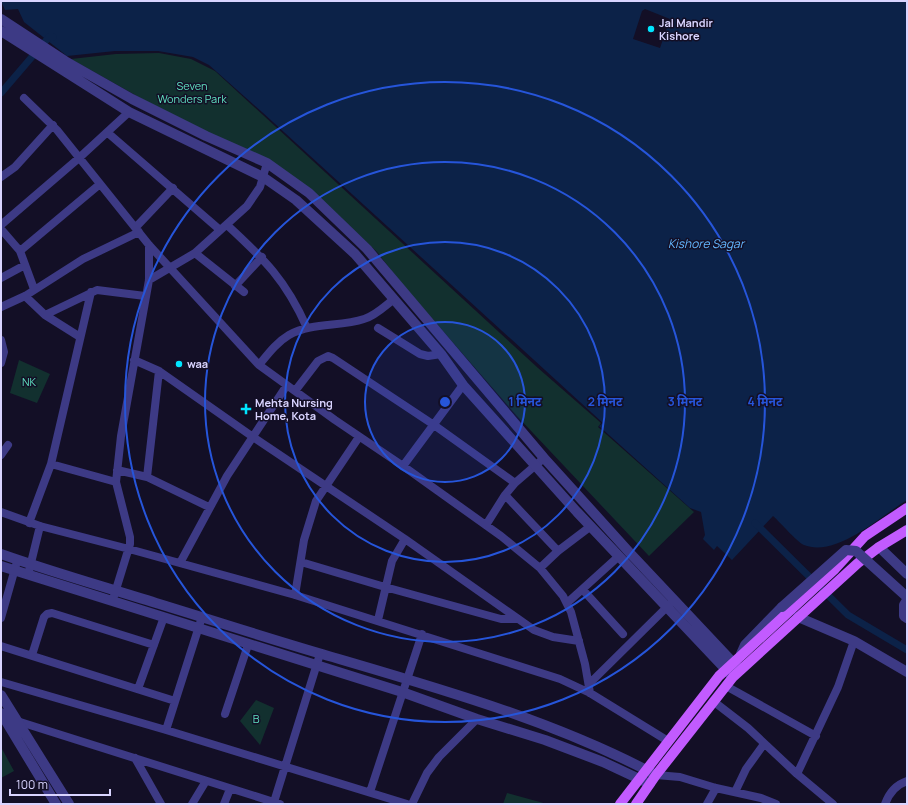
<svg xmlns="http://www.w3.org/2000/svg" width="908" height="805" font-family="Manrope,'Noto Sans Devanagari',sans-serif">
  <style>
    .green { fill: #12302f }
    .water { fill: #0c2248; fill-rule: evenodd }
    .lines { fill: none; stroke-linecap: round; stroke-linejoin: round }
    .canal { stroke: #0c2248; stroke-width: 7 }
    .minor { stroke: #3d3a85; stroke-width: 8 }
    .tertiary { stroke: #3d3a85; stroke-width: 10 }
    .primary { stroke: #c25bff; stroke-width: 10 }
    .tertiary-bridge { stroke: #3d3a85; stroke-width: 10 }
    .ring { fill: none; stroke: #2655da; stroke-width: 2 }
    .poi-dot { fill: #00e5ff; stroke: #130f26; stroke-width: 1.5 }
    .labels { text-anchor: middle; stroke-width: 3; stroke-linejoin: round; paint-order: stroke }
    .poi-label { font-size: 11px; font-weight: bold; fill: #d9d4ff; stroke: #130f26; text-anchor: start }
    .park-label { font-size: 11px; fill: #5fe0c0; stroke: #130f26 }
    .water-label { font-size: 12px; font-style: italic; fill: #62b6ff; stroke: #130f26 }
    .centre { fill: #2655da; stroke: #130f26; stroke-width: 2 }
    .ring-label { font-size: 12px; text-anchor: middle; font-weight: bold; fill: #2655da; stroke: #130f26; stroke-width: 3; stroke-linejoin: round; paint-order: stroke }
  </style>
  <rect width="100%" height="100%" fill="#130f26"/>
  <path class="green" d="M 159,53 L 191,59 L 215,71 L 538,368 L 601,423 L 598,427 L 694,512 L 649,556 L 516,415 L 402,284 L 377,252 L 336,213 L 303,184 L 178,119 L 71,59 L 116,54 Z
    M 19,360 L 50,374 L 37,403 L 10,393 Z
    M 256,700 L 274,708 L 260,745 L 240,721 Z
    M 1,747 L 14,771 L 1,778 Z
    M 507,793 L 547,804 L 503,804 Z"/>
  <path class="water" d="M 1,1 L 907,1 L 907,500 C 881,516 836,558 804,545 C 797,542 780,522 773,516 L 732,560 L 717,546 L 714,550 L 703,539 L 705,535 L 701,512 L 690,508 L 599,426 L 603,423 L 262,112 L 209,65 L 193,57 L 158,51 L 115,51 L 67,56 L 24,22 L 18,9 L 5,10 ZM 645,9 L 670,19 L 660,48 L 633,39 L 642,11 Z"/>
  <g class="lines">
    <path class="canal" d="M 1,93 L 49,37 L 53,37
      M 755,523 L 848,615 L 907,650"/>
    <path class="minor" d="M 24,98 L 57,130 L 149,245 L 259,365 L 335,420 L 403,466 L 501,536 L 540,568 L 563,596 L 571,612 L 585,664 L 590,693
      M 108,133 L 220,230
      M 1,177 L 15,167 L 53,125
      M 1,225 L 79,158 L 129,112
      M 227,225 C 264,259 286,280 307,328
      M 136,227 L 173,188
      M 1,229 L 20,251 L 34,289
      M 20,251 L 100,184
      M 195,253 L 244,292
      M 1,278 L 25,265
      M 149,280 L 195,253 L 247,206 L 260,187 L 267,163
      M 235,286 L 262,257
      M 25,296 L 45,315 L 80,337
      M 1,307 L 25,296 L 83,259 L 139,232
      M 45,315 L 97,290 L 145,296
      M 378,328 L 420,354 L 428,356 L 441,354
      M 1,340 L 4,352 L 1,363
      M 134,360 L 159,371 L 253,437 L 405,539 L 534,630 L 553,637 L 579,641
      M 259,365 C 268,354 277,342 289,335 C 312,322 340,327 364,319 C 375,316 385,306 394,299
      M 295,391 L 318,361 L 328,356 L 333,358 L 434,425 L 515,483
      M 1,455 L 8,445
      M 51,464 L 116,482
      M 403,466 L 463,385
      M 117,470 L 147,477 L 209,507
      M 147,477 L 159,371
      M 505,495 L 558,551
      M 1,512 L 40,526 L 129,549 L 295,595 L 560,679 L 590,693 L 668,741
      M 29,523 L 51,464 L 91,292
      M 486,525 L 505,495 L 515,483 L 544,458
      M 301,562 L 385,587 L 490,616 L 501,619 L 518,619
      M 180,563 L 227,476 L 287,385
      M 540,568 L 558,551 L 591,526
      M 28,575 L 40,526
      M 583,590 L 623,634
      M 295,595 L 304,540 L 316,501 L 359,437
      M 114,596 L 130,544 L 130,537 L 116,482 L 121,436 L 149,280 L 149,245
      M 567,603 L 619,556
      M 1,618 L 16,565
      M 378,620 L 392,561 L 405,539
      M 1,646 L 175,701
      M 32,655 L 44,617 L 47,614 L 52,613 L 154,645
      M 1,682 L 166,730 L 407,804
      M 590,683 L 670,604
      M 726,686 L 816,736
      M 138,689 L 164,617
      M 713,701 L 748,728 L 797,774 L 833,804
      M 225,714 L 248,645
      M 17,721 L 280,804
      M 166,730 L 202,617
      M 135,758 L 161,804
      M 797,774 L 838,687 L 854,641
      M 656,775 L 680,777 L 716,788 L 761,798 L 776,804
      M 370,792 L 422,634
      M 735,792 L 746,769 L 764,744
      M 274,802 L 320,654
      M 192,804 L 206,781
      M 224,804 L 230,789
      M 412,804 L 427,773 L 439,757 L 477,719
      M 707,804 L 716,788
      M 885,804 C 889,793 895,785 907,781"/>
    <path class="tertiary" d="M 1,19 L 65,61 L 132,99 L 206,136 L 267,163 L 309,193 L 367,249 L 544,458 L 629,552 L 739,669
      M 1,31 L 129,112 L 263,177 L 296,200 L 355,254 L 441,354 L 463,385 L 577,512 L 732,676
      M 879,547 L 907,574
      M 1,554 C 52,572 105,587 156,603 C 212,620 267,638 322,654 C 434,687 550,719 654,774
      M 1,566 L 402,692 L 477,719 L 545,740 L 603,762 L 650,784
      M 907,600 L 904,605 L 904,616 L 907,618
      M 798,617 L 854,641 L 907,672
      M 741,654 L 745,645 L 782,607
      M 1,695 L 69,804
      M 1,713 L 56,804"/>
    <path class="primary" d="M 620,804 L 719,676 L 835,569 L 865,536 L 907,508
      M 636,804 L 656,775 L 733,677 L 858,563 L 879,547 L 907,530"/>
    <path class="tertiary-bridge" d="M 782,607 L 846,550 L 856,551 L 907,597"/>
  </g>
  <circle cx="445" cy="402" r="80" fill="#2655da" fill-opacity=".12"/>
  <g class="ring">
    <circle cx="445" cy="402" r="80"/>
    <circle cx="445" cy="402" r="160"/>
    <circle cx="445" cy="402" r="240"/>
    <circle cx="445" cy="402" r="320"/>
  </g>
  <g class="poi-dot">
    <circle cx="651" cy="29" r="4"/>
    <circle cx="179" cy="364" r="4"/>
    <path d="M244 403h4v4h4v4h-4v4h-4v-4h-4v-4h4z"/>
  </g>
  <g class="labels">
    <g class="poi-label">
      <text x="659" y="27">Jal Mandir<tspan x="659" dy="13">Kishore</tspan></text>
      <text x="187" y="368">waa</text>
      <text x="255" y="407">Mehta Nursing<tspan x="255" dy="13">Home, Kota</tspan></text>
    </g>
    <g class="park-label">
      <text x="192" y="90">Seven<tspan x="192" dy="13">Wonders Park</tspan></text>
      <text x="29" y="386">NK</text>
      <text x="256" y="723">B</text>
    </g>
    <g class="water-label">
      <text x="706" y="248">Kishore Sagar</text>
    </g>
  </g>
  <circle cx="445" cy="402" r="6" class="centre"/>
  <g class="ring-label">
    <text x="525" y="406">1 मिनट</text>
    <text x="605" y="406">2 मिनट</text>
    <text x="685" y="406">3 मिनट</text>
    <text x="765" y="406">4 मिनट</text>
  </g>
  <rect width="908" height="805" fill="none" stroke="#d9d4ff" stroke-width="4"/>
  <path d="M10 789v6h100v-6" fill="none" stroke="#d9d4ff" stroke-width="2"/>
  <text x="16" y="789" font-size="12" fill="#d9d4ff" stroke="#130f26" stroke-width="3" paint-order="stroke">100 m</text>
</svg>
